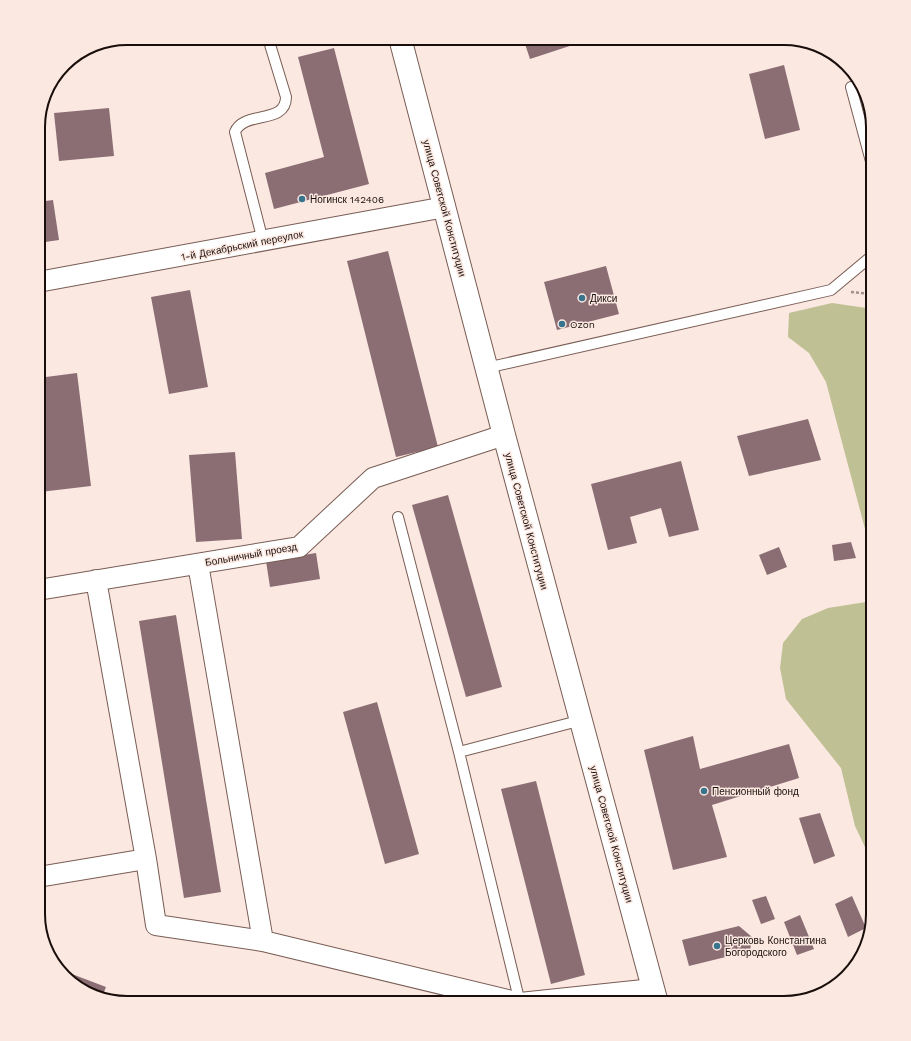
<svg xmlns="http://www.w3.org/2000/svg" width="911" height="1041" font-family="'Work Sans',sans-serif">
  <style>
    .forest { fill: #bfc094 }
    .building { fill: #8b6e74 }
    .lines { fill: none; stroke-linecap: round; stroke-linejoin: round }
    .service-casing { stroke: #785d54; stroke-width: 12 }
    .minor-casing { stroke: #785d54; stroke-width: 22 }
    .tertiary-casing { stroke: #785d54; stroke-width: 24 }
    .path { stroke: #a1918c; stroke-width: 2.5; stroke-dasharray: 3 2; stroke-linecap: butt }
    .service { stroke: #fff; stroke-width: 10 }
    .minor { stroke: #fff; stroke-width: 20 }
    .tertiary { stroke: #fff; stroke-width: 22 }
    .poi-dot { fill: #38748b; stroke: #fbe8e1; stroke-width: 1.5 }
    .labels { text-anchor: middle; stroke-width: 3; stroke-linejoin: round; paint-order: stroke }
    .poi-label { font-size: 10px; fill: #190e0b; stroke: #fbe8e1; text-anchor: start }
    .street-label { font-size: 10px; fill: #190e0b; stroke: #fbe8e1 }
    .rim { fill: none; stroke: #190e0b; stroke-width: 2 }
  </style>
  <rect width="100%" height="100%" fill="#fbe8e1"/>
  <path class="forest" d="M 832,303 L 873,309 L 873,559 L 826,382 L 809,353 L 788,337 L 789,313 Z
    M 873,593 L 873,864 L 855,826 L 841,768 L 786,699 L 780,668 L 783,643 L 802,619 L 828,608 L 866,602 Z"/>
  <path class="building" d="M 523,38 L 594,38 L 530,59 Z
    M 334,48 L 369,184 L 274,209 L 265,173 L 324,157 L 298,57 Z
    M 784,65 L 800,130 L 765,139 L 749,74 Z
    M 109,108 L 114,156 L 59,161 L 54,113 Z
    M 53,200 L 59,240 L 38,243 L 38,202 Z
    M 388,251 L 438,447 L 396,457 L 347,261 Z
    M 606,266 L 619,314 L 557,330 L 544,282 Z
    M 190,290 L 208,387 L 169,394 L 151,297 Z
    M 77,373 L 91,486 L 40,492 L 38,475 L 38,378 Z
    M 808,419 L 821,460 L 749,476 L 737,436 Z
    M 235,452 L 242,539 L 196,542 L 189,455 Z
    M 681,461 L 699,530 L 669,537 L 661,508 L 630,517 L 637,543 L 608,550 L 591,484 Z
    M 448,495 L 502,687 L 466,697 L 412,505 Z
    M 851,542 L 856,558 L 834,561 L 832,545 Z
    M 779,547 L 787,567 L 767,575 L 759,555 Z
    M 316,553 L 320,579 L 270,587 L 266,561 Z
    M 176,615 L 221,892 L 184,898 L 139,621 Z
    M 377,702 L 419,854 L 385,864 L 343,712 Z
    M 693,736 L 700,769 L 789,744 L 799,778 L 712,805 L 727,857 L 673,870 L 644,750 Z
    M 536,781 L 585,975 L 551,984 L 501,789 Z
    M 820,813 L 835,856 L 814,864 L 799,818 Z
    M 766,896 L 775,919 L 761,924 L 752,900 Z
    M 852,896 L 866,928 L 848,937 L 835,904 Z
    M 800,915 L 814,949 L 797,955 L 784,922 Z
    M 739,926 L 752,937 L 750,951 L 689,966 L 682,940 Z
    M 64,971 L 106,987 L 102,997 L 87,994 L 63,973 Z"/>
  <g class="lines">
    <defs>
      <path id="service" d="M 851,87 L 873,169
        M 263,241 L 235,132 C 244,110 286,125 286,97 L 268,38
        M 486,368 L 831,290 L 873,255
        M 398,517 L 459,752 L 520,1003
        M 459,752 L 582,720"/>
      <path id="minor" d="M 38,282 L 445,207
        M 198,564 L 263,941 L 520,1003 L 653,989
        M 38,590 L 299,547 L 373,478 L 504,435
        M 146,859 L 156,925 L 263,941
        M 38,877 L 146,859 L 96,580"/>
      <path id="tertiary" d="M 400,38 L 504,435 L 657,1003"/>
    </defs>
    <use href="#service" class="service-casing"/>
    <use href="#minor" class="minor-casing"/>
    <use href="#tertiary" class="tertiary-casing"/>
    <path class="path" d="M 851,292 L 873,294"/>
    <use href="#service" class="service"/>
    <use href="#minor" class="minor"/>
    <use href="#tertiary" class="tertiary"/>
  </g>
  <g class="poi-dot">
    <circle cx="302" cy="199" r="4"/>
    <circle cx="582" cy="298" r="4"/>
    <circle cx="562" cy="324" r="4"/>
    <circle cx="704" cy="791" r="4"/>
    <circle cx="717" cy="946" r="4"/>
  </g>
  <g class="labels">
    <g class="poi-label">
      <text x="310" y="203">Ногинск 142406</text>
      <text x="590" y="302">Дикси</text>
      <text x="570" y="328">Ozon</text>
      <text x="712" y="795">Пенсионный фонд</text>
      <text x="725" y="944">Церковь Константина<tspan x="725" dy="12">Богородского</tspan></text>
    </g>
    <g class="street-label">
      <text transform="translate(445 208) rotate(75)" y="4">улица Советской Конституции</text>
      <text transform="translate(242 245) rotate(-11)" y="4">1-й Декабрьский переулок</text>
      <text transform="translate(527 521) rotate(75)" y="4">улица Советской Конституции</text>
      <text transform="translate(251 554) rotate(-10)" y="4">Больничный проезд</text>
      <text transform="translate(612 834) rotate(75)" y="4">улица Советской Конституции</text>
    </g>
  </g>
  <path d="M0 0H911V1041H0ZM127 45H784A82 82 0 0 1 866 127V914A82 82 0 0 1 784 996H127A82 82 0 0 1 45 914V127A82 82 0 0 1 127 45Z" fill="#fbe8e1" fill-rule="evenodd"/>
  <path class="rim" d="M127 45H784A82 82 0 0 1 866 127V914A82 82 0 0 1 784 996H127A82 82 0 0 1 45 914V127A82 82 0 0 1 127 45Z"/>
</svg>
